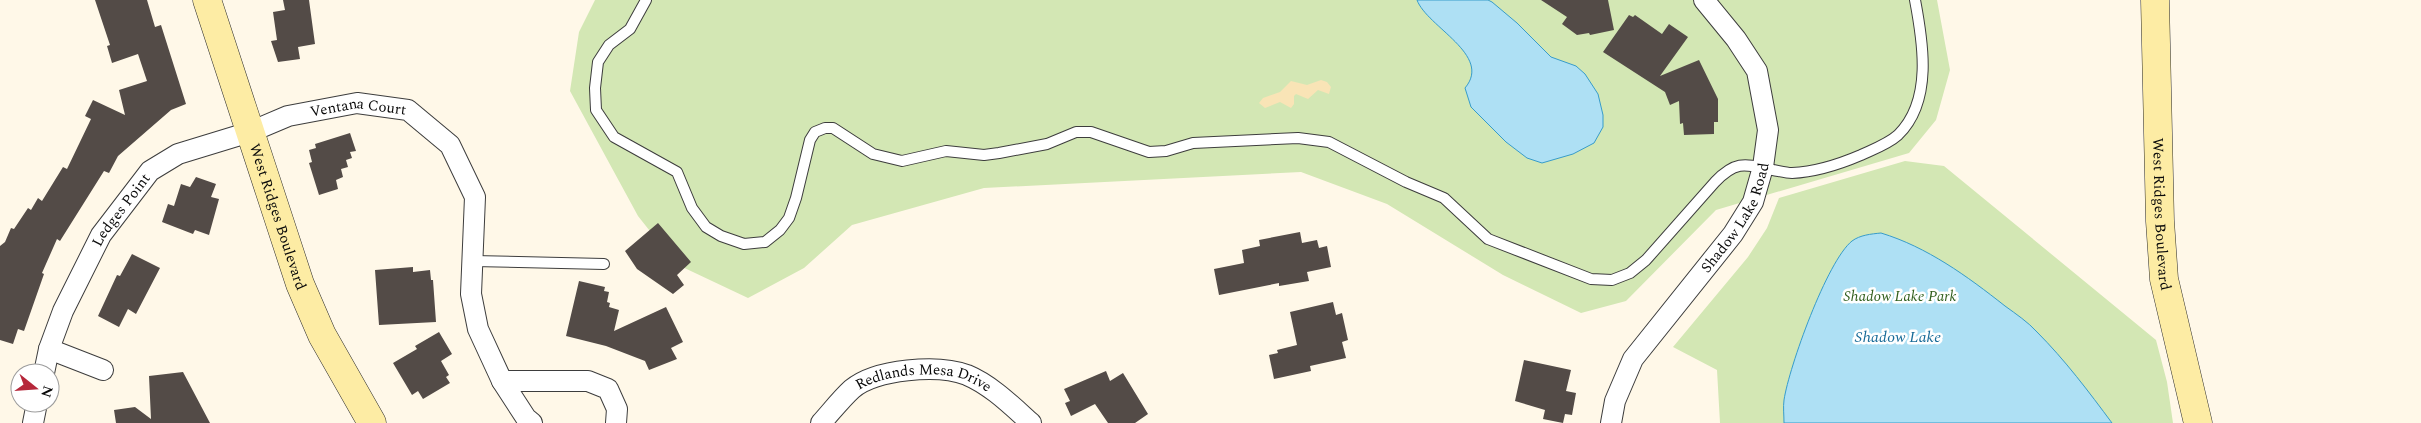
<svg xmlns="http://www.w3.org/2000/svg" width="2421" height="423" font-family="Spectral,serif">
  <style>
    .green { fill: #d3e7b4 }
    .sand { fill: #f9e4b6 }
    .water { fill: #aee0f4; stroke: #379cca }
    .building { fill: #534b47 }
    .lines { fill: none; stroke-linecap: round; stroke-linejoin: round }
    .lane-casing { stroke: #3d3d3d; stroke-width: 12 }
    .street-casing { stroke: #3d3d3d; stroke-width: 22 }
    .secondary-casing { stroke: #2c2c2c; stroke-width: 29 }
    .lane { stroke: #fff; stroke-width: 10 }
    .street { stroke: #fff; stroke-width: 20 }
    .secondary { stroke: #fdeca4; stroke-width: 28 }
    .labels { text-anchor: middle; stroke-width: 5; stroke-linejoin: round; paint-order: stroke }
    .street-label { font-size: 15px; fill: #0a0a0a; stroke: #fff }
    .park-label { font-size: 15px; font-style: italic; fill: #315f1d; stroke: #fff }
    .water-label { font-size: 16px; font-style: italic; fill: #186b98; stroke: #fff }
  </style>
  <rect width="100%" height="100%" fill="#fff8e8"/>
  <path class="green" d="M 595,0 L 1937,0 L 1950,70 L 1936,120 L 1909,153 L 1716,210 L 1626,301 L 1581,313 L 1503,275 L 1387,204 L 1301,172 L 984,188 L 852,225 L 804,268 L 748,298 L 676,264 L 638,216 L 570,91 L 579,32 Z
    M 1905,161 L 1944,166 L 2156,340 L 2167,382 L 2173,423 L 1720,423 L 1717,370 L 1673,347 L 1748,257 L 1767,228 L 1779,198 Z"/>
  <path class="sand" d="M 1321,80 L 1327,82 L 1331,87 L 1329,94 L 1318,90 L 1308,99 L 1296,94 L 1294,96 L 1294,104 L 1291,108 L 1280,102 L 1265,108 L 1259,103 L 1263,98 L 1280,92 L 1291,81 L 1307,85 Z"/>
  <path class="water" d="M 1417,0 L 1488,0 L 1492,2 L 1517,23 L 1551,57 L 1576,66 L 1585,74 L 1598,94 L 1603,115 L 1603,127 L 1594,143 L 1573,154 L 1542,163 L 1527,158 L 1506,142 L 1471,107 L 1465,88 C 1493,55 1427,27 1417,0 Z
    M 1881,233 C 1927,247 1967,276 2005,306 C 2016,314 2028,322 2037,332 C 2065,360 2089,392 2112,423 L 1784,423 C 1784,415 1783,407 1784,400 C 1789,367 1827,261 1852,241 C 1860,235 1871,234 1881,233 Z"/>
  <path class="building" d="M 95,0 L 147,0 L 155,27 L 161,25 L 186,104 L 171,110 L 118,156 L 109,173 L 104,171 L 60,241 L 57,239 L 42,273 L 44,274 L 24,331 L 18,329 L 13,344 L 0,340 L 0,246 L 5,242 L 11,228 L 14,229 L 28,208 L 31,210 L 38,198 L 42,201 L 63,167 L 67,169 L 91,119 L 85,116 L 93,100 L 125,115 L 119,90 L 147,81 L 138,54 L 112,63 L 107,46 L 110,45 Z
    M 283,0 L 309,0 L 315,44 L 298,47 L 300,59 L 278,62 L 271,41 L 277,40 L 273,12 L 285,10 Z
    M 1541,0 L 1608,0 L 1614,30 L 1590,35 L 1589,33 L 1577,35 L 1562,24 L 1567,17 Z
    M 1629,15 L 1633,17 L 1635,15 L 1662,34 L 1669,24 L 1688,37 L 1660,76 L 1699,60 L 1718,99 L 1718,122 L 1714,122 L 1714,134 L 1684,135 L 1683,123 L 1680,124 L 1679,101 L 1670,105 L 1665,92 L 1603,52 Z
    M 350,133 L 356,151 L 350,152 L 352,158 L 346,160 L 348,167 L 341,169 L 343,177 L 336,180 L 338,189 L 319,195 L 309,163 L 312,162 L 309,150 L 316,148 L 315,144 Z
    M 196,177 L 216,184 L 211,197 L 219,199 L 209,235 L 195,230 L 193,234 L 162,222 L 168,204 L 174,206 L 181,184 L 190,187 Z
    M 658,223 L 691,262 L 677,275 L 684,285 L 673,294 L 637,269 L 625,251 Z
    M 1300,232 L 1302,243 L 1317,240 L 1319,248 L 1327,246 L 1331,267 L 1307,272 L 1309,281 L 1279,286 L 1279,283 L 1219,295 L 1214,269 L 1244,263 L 1242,250 L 1260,246 L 1259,240 Z
    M 132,254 L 160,268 L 136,314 L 128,309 L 119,327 L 98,316 L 117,275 L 120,276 Z
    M 413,267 L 413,272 L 430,270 L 431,280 L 433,280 L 436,322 L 379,325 L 375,270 Z
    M 579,281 L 605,287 L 604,291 L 609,292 L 607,302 L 610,303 L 609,307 L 619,310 L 614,331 L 666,307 L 683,342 L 671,348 L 677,359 L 649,370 L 645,361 L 606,346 L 566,336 Z
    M 1333,302 L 1336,315 L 1342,313 L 1348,340 L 1342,342 L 1346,358 L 1310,366 L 1311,371 L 1274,379 L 1269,355 L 1278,353 L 1277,350 L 1297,345 L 1290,312 Z
    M 439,332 L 452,354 L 441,361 L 449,375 L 446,377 L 450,383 L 423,399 L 418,391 L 412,395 L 393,363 L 417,349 L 415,346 Z
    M 1524,360 L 1571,370 L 1566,391 L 1576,393 L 1572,415 L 1565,414 L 1563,423 L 1543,419 L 1545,410 L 1515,401 Z
    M 1106,371 L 1110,381 L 1123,373 L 1148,414 L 1135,423 L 1108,423 L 1095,404 L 1071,416 L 1065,403 L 1070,401 L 1064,389 Z
    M 183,372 L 210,423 L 116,423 L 114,410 L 135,407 L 151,419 L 149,376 Z"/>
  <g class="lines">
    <defs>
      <path id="lane" d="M 646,0 L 630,29 L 609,45 L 598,62 L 595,88 L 596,110 L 614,137 L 677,172 L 692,208 L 706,227 L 721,236 L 744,244 L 765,242 L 780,230 L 789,218 L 796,198 L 810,140 L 815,132 L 825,128 L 833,128 L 873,154 L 902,161 L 946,151 L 984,155 L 999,153 L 1047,144 L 1076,132 L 1091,132 L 1149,152 L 1166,151 L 1193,143 L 1298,138 L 1329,142 L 1406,182 L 1444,198 L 1488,239 L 1591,279 L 1612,280 L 1630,273 L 1646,260 L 1715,182 C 1736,160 1745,164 1773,170 C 1779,171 1786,173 1792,173 C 1815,172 1840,164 1861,155 C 1874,149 1888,144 1898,135 C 1933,101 1923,42 1915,0
        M 473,261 L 604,264"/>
      <g id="street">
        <path d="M 49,349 L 103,370"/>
        <path id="s1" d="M 44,373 L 49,349 L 63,311 L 101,235 L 150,171 L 178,154 L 250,132 L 288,116 L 357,103 L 408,110 L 450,145 L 475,197 L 471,294 L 478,329 L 502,381 L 526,418 L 532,423"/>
        <path d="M 502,381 L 588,381 L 608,389 L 617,409 L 616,423"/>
        <path d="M 33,423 L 37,403"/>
        <path id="s2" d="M 821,423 C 831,412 841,399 852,389 C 876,369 938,364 967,375 C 991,385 1012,406 1031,423"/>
        <path id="s3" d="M 1611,423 L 1615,401 L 1633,359 L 1733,234 L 1753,202 L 1763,167 L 1768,130 L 1757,71 L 1736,39 L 1704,0"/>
      </g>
      <g id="secondary">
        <path id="s4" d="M 207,0 L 300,284 L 322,335 L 372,423"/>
        <path id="s5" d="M 2155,0 L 2160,221 L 2164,279 L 2198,423"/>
      </g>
    </defs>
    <use href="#lane" class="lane-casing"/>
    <use href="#street" class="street-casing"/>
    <use href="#secondary" class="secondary-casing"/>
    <use href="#lane" class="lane"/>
    <use href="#street" class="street"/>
    <use href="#secondary" class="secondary"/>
  </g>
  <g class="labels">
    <g class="street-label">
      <text dy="5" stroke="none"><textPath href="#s1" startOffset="451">Ventana Court</textPath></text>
      <text dy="5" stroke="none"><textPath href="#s1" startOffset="182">Ledges Point</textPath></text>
      <text dy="5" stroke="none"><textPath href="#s5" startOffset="214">West Ridges Boulevard</textPath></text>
      <text dy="5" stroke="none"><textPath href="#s4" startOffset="228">West Ridges Boulevard</textPath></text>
      <text dy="5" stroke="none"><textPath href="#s3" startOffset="244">Shadow Lake Road</textPath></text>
      <text dy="5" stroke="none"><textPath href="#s2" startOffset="122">Redlands Mesa Drive</textPath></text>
    </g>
    <g class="park-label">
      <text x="1900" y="301">Shadow Lake Park</text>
    </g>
    <g class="water-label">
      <text x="1898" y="342">Shadow Lake</text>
    </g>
  </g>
  <g transform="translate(35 388) rotate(107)"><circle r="24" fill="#ffffff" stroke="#9d9d9d"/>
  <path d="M0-4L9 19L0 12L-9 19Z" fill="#b6273a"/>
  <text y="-8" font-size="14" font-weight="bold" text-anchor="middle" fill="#0a0a0a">N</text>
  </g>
</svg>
